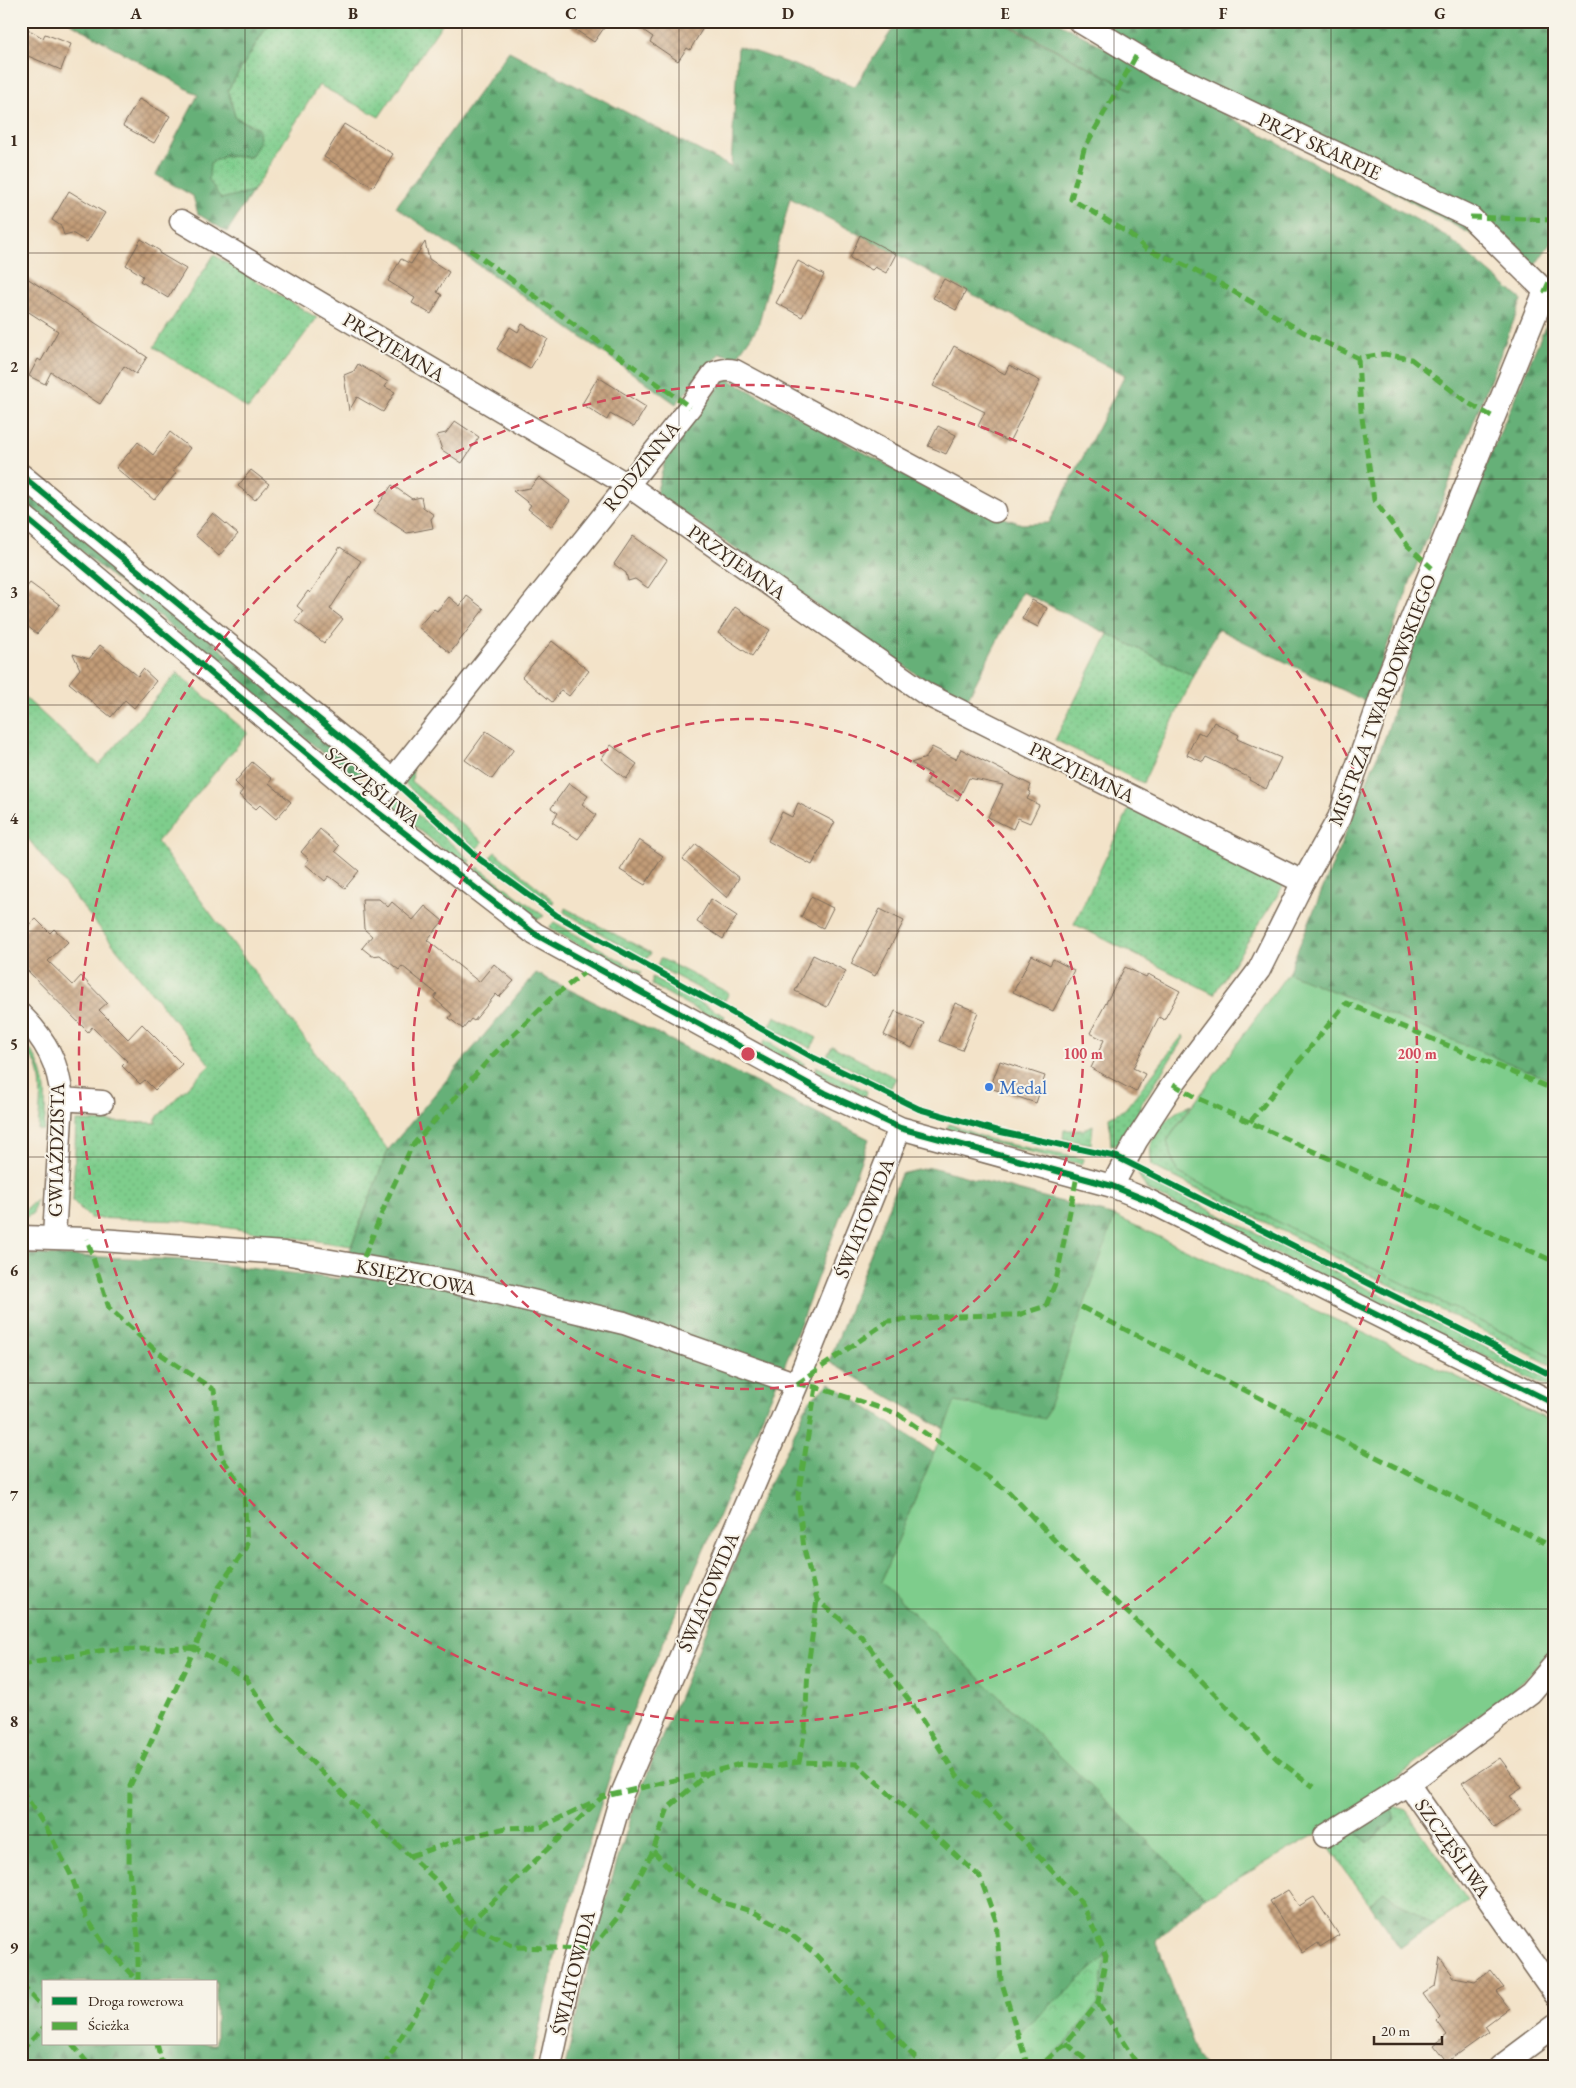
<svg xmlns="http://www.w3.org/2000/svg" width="1576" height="2088" font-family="'EB Garamond',serif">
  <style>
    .grass { fill: url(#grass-dots); stroke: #5c7c55 }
    .forest { fill: url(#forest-firs); stroke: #506d4b; fill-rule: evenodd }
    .park { fill: url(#park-crowns); stroke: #5c7c55 }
    .garden { fill: #7ecd8c; stroke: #5c7c55 }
    .building { fill: url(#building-cross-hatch) }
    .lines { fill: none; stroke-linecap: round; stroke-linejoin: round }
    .street-casing { stroke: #7b6b5a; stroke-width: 25 }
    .street { stroke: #fff; stroke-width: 22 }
    .quiet { stroke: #55ab43; stroke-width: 5; stroke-dasharray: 10 5; stroke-linecap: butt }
    .cycleway-casing { stroke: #f7f3e8; stroke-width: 9 }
    .cycleway { stroke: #00873e; stroke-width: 6 }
    .grid { fill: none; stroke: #3b2a1e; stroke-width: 1; stroke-opacity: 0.55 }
    .ring { fill: none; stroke: #d1495b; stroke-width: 2.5; stroke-dasharray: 9 6 }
    .shop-dot { fill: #3f7fe0; stroke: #f7f3e8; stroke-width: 2 }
    .labels { text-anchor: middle; stroke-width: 4; stroke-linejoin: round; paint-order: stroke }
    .street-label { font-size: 20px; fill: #3b2a1e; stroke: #f7f3e8 }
    .shop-label { font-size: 20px; fill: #366cbe; stroke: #f7f3e8; text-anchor: start }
    .centre { fill: #d1495b; stroke: #f7f3e8; stroke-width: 2.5 }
    .ring-label { font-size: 15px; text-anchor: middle; font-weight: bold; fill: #d1495b; stroke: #f7f3e8; stroke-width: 4; stroke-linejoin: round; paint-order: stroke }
    .neatline { fill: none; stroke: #3b2a1e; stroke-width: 2 }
    .grid-label { font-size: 16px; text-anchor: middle; font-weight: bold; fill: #3b2a1e }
  </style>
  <defs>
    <pattern id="grass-dots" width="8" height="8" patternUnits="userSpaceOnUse" patternTransform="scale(1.25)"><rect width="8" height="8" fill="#7ecd8c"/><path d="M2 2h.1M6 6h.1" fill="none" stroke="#6eb078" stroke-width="1.8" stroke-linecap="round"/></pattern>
    <pattern id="forest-firs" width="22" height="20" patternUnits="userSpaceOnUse" patternTransform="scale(1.25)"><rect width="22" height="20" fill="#66b078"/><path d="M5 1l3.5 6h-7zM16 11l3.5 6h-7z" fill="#558f62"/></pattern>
    <pattern id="park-crowns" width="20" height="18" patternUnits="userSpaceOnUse" patternTransform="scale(1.25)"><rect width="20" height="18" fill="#7ecd8c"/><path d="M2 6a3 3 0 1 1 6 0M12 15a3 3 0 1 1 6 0" fill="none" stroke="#6eb078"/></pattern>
    <pattern id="building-cross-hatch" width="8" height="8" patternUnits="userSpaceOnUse" patternTransform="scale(1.25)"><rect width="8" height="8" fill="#c39d78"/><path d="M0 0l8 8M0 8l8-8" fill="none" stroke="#a08062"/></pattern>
  </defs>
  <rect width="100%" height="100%" fill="#f7f3e8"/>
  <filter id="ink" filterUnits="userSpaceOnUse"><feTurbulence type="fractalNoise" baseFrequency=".02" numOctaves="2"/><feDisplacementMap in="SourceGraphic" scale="10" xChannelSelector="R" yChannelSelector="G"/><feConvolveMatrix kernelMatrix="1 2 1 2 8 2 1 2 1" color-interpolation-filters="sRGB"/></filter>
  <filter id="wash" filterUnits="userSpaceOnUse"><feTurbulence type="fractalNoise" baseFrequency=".0096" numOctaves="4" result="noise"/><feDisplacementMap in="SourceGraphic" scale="20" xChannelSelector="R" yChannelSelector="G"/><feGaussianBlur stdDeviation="1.12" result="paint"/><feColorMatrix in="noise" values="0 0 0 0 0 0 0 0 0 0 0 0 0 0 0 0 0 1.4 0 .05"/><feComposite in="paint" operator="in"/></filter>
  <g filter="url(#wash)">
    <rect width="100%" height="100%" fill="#f3e3c9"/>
    <path class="grass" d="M 270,21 L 444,21 L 379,117 L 319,85 L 253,191 L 221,199 L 208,180 L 210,163 L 225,156 L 251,157 L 259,129 L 235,117 L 228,90 Z
      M 214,255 L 317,318 L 248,409 L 154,347 Z
      M 1108,634 L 1194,676 L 1143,783 L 1055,740 Z
      M 177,673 L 248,733 L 157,842 L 388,1150 L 351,1246 L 182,1221 L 90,1218 L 73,1201 L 76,1121 L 156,1123 L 156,1118 L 210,1065 L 21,830 L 21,694 L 99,765 Z
      M 413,767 L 412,782 L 483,842 L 476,849 L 404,783 Z
      M 394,794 L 470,860 L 468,864 L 461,864 L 399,813 L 394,805 Z
      M 1130,807 L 1284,885 L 1214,994 L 1074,924 Z
      M 495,852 L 554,901 L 552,904 L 490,857 Z
      M 478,867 L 544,916 L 537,920 L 477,875 L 476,870 Z
      M 565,908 L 651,953 L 646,960 L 564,912 Z
      M 554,922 L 642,973 L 636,977 L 552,930 L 550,926 Z
      M 660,958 L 729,993 L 724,1002 L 657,966 Z
      M 652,977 L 725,1016 L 723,1020 L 717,1021 L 652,985 Z
      M 775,1016 L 817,1038 L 811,1048 L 769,1028 Z
      M 1183,1035 L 1184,1038 L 1142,1103 L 1125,1144 L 1111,1145 L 1109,1117 L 1125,1109 Z
      M 21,1039 C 48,1066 47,1094 44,1130 L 38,1130 C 39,1110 44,1085 37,1066 C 33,1056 21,1049 21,1039 Z
      M 765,1040 L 805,1064 L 800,1066 L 764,1048 L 763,1043 Z
      M 832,1046 L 896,1078 L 890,1089 L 827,1056 Z
      M 816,1066 L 867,1091 L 865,1099 L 817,1076 L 815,1070 Z
      M 1192,1104 L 1167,1141 L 1177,1172 L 1555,1358 L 1555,1367 L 1152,1166 C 1151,1160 1150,1152 1151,1146 C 1155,1126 1176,1110 1192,1104 Z
      M 949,1124 L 997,1142 L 1084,1159 L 1081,1164 L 950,1133 L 947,1128 Z
      M 1093,1125 L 1091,1144 L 1063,1139 L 1064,1130 L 1083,1130 Z
      M 1138,1174 L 1555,1382 L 1555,1391 L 1147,1190 Z
      M 36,1200 L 33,1214 L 21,1219 L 21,1214 Z
      M 1391,1805 L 1406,1810 L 1468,1901 L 1433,1925 L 1384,1893 L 1369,1904 L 1328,1846 Z"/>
    <path class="forest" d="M 67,21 L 270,21 L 228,90 L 235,117 L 259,130 L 260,141 L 251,157 L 225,156 L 210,163 L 209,180 L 221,199 L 253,191 L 227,232 L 198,214 L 193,196 L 156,175 L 198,95 Z
      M 898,21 L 1000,21 L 1132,90 L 1003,21 L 1056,21 L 1448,237 L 1522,300 L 1415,569 L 1367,702 L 1218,629 L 1194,676 L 1022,592 L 966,702 L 929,683 L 656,494 L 667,453 L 726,378 L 954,501 L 1022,524 L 1049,523 L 1125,375 L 790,198 L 758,327 L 736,358 L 720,353 L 676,404 L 396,207 L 509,51 L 731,167 L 738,46 L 855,86 Z
      M 1078,21 L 1555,21 L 1555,237 L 1533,268 Z
      M 1550,315 L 1555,319 L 1555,1082 L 1288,973 L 1386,735 L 1420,621 Z
      M 21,483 L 362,767 L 363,773 L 361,777 L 347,773 L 21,501 Z
      M 536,973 L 869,1139 L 784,1367 L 623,1734 L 560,1935 L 531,2067 L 21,2067 L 21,1254 L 183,1260 L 339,1279 L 388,1150 ZM 44,1982 L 216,1982 L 216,2044 L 44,2044 Z
      M 931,1167 L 1115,1216 L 1045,1420 L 955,1402 L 944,1429 L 829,1362 L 901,1174 Z
      M 830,1383 L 934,1453 L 881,1582 L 1205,1897 L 1156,1940 L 1197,2057 L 1205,2067 L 565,2067 L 592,1949 L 611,1881 L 631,1817 L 655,1754 L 758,1506 L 786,1452 L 808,1402 Z
      M 1391,1805 L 1395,1820 L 1368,1843 L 1353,1830 Z
      M 1384,1892 L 1433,1925 L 1400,1948 L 1369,1904 Z"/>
    <path class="park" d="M 1106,1956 L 1098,2003 L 1066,2043 L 1039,2067 L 981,2067 Z"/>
    <path class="garden" d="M 1288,973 L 1555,1082 L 1555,1358 L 1177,1172 L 1167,1141 Z
      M 1115,1216 L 1555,1423 L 1555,1644 L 1524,1681 L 1341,1820 L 1205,1897 L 881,1582 L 955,1402 L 1045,1419 Z"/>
    <g id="blocks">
      <path class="building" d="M 562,21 L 609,21 L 594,42 Z
        M 630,21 L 707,21 L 690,50 L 687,48 L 678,61 L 650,42 L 653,37 Z
        M 21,25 L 43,38 L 45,34 L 71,44 L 61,70 L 21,53 Z
        M 139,99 L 170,116 L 154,143 L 123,126 Z
        M 344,124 L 393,154 L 373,187 L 324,157 Z
        M 69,191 L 105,213 L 87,242 L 72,233 L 64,235 L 61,226 L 52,220 Z
        M 860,235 L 896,254 L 886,273 L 875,267 L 872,270 L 850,258 Z
        M 141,239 L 160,251 L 159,253 L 186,269 L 168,298 L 140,281 L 143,276 L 126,265 Z
        M 425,242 L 429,259 L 449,272 L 437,292 L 442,295 L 431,314 L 412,303 L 415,298 L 388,281 L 401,259 L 411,264 Z
        M 798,261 L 824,275 L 802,317 L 776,303 Z
        M 21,274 L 147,357 L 136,374 L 124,366 L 100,404 L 51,372 L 45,384 L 29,376 L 38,359 L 41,361 L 58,331 L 21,307 Z
        M 944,279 L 966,291 L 956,310 L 933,298 Z
        M 522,324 L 548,339 L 530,369 L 497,349 L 510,327 L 518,332 Z
        M 954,346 L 1005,374 L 1009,365 L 1040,381 L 1009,442 L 978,426 L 985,412 L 933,386 Z
        M 358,364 L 388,382 L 385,387 L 395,392 L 383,412 L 357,397 L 349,411 L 344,375 L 354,371 Z
        M 598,377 L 646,407 L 634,427 L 610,414 L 607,420 L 582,404 Z
        M 455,421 L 479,437 L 462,463 L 442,450 L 437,435 L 446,433 Z
        M 938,426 L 956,435 L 946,454 L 928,446 Z
        M 170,432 L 190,448 L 173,471 L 176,473 L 154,500 L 116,468 L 138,442 L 153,455 Z
        M 251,470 L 269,484 L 255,500 L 238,486 Z
        M 539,477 L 570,501 L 551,527 L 528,509 L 531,505 L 513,491 L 530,488 Z
        M 392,485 L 412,499 L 421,497 L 423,507 L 434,515 L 431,519 L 433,528 L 407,533 L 374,511 Z
        M 213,513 L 238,534 L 219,556 L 195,535 Z
        M 633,536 L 667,560 L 648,588 L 635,579 L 628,581 L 626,573 L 614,564 Z
        M 340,547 L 361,561 L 330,609 L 343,619 L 324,643 L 295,621 L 303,611 L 297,606 L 308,591 L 310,593 Z
        M 30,583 L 60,605 L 37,634 L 21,621 L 21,594 Z
        M 467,596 L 484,609 L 450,653 L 418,627 L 434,609 L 437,611 L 449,597 L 460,606 Z
        M 1032,600 L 1047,608 L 1038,627 L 1022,619 Z
        M 735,607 L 770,630 L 752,656 L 718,633 Z
        M 552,641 L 589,671 L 569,696 L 561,690 L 552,702 L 522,677 Z
        M 100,645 L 138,676 L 143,669 L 156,681 L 134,708 L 125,700 L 111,717 L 69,683 L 80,669 L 73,654 L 89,659 Z
        M 1214,722 L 1239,735 L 1237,739 L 1281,758 L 1266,789 L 1249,780 L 1250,778 L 1206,757 L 1203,762 L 1187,755 L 1198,732 L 1206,736 Z
        M 486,731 L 514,749 L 492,779 L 465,760 Z
        M 611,745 L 637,764 L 626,779 L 601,759 Z
        M 932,747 L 956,759 L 961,749 L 1031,785 L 1029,791 L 1031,792 L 1027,799 L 1039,805 L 1030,823 L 1018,818 L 1013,829 L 988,817 L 1003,785 L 969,778 L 958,800 L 926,784 L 931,774 L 911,763 L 926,758 Z
        M 252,762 L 272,779 L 269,783 L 291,802 L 276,819 L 260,805 L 256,809 L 239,795 L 243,790 L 235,782 Z
        M 569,783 L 588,796 L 582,804 L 596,815 L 578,839 L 552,822 L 558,813 L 551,808 Z
        M 798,803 L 835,822 L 812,865 L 768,841 L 782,812 L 792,817 Z
        M 320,829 L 339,846 L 335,851 L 359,871 L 345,888 L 329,876 L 325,881 L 305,864 L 309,859 L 301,852 Z
        M 639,840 L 663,856 L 645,885 L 620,870 Z
        M 696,844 L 739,878 L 727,898 L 683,859 Z
        M 811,897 L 833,908 L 823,928 L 801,917 Z
        M 362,899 L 379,899 L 388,907 L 392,902 L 413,920 L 425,906 L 443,921 L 427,940 L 479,982 L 494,964 L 514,981 L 499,997 L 496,994 L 474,1021 L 471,1019 L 463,1029 L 449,1018 L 452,1014 L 434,998 L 437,994 L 402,966 L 399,970 L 380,955 L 372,956 L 362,948 L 372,936 L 364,929 Z
        M 711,899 L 737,916 L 723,939 L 697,922 Z
        M 880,909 L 904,921 L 875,976 L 851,964 Z
        M 36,919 L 50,933 L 54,929 L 68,942 L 48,961 L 73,985 L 81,976 L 107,1003 L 99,1010 L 128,1039 L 142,1024 L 182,1064 L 155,1090 L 145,1080 L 140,1084 L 122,1066 L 127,1061 L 92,1027 L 88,1032 L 21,964 L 21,933 Z
        M 813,955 L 846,971 L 827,1007 L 795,991 Z
        M 1032,955 L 1050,965 L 1053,959 L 1074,970 L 1053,1011 L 1013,992 Z
        M 1125,967 L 1146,977 L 1148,974 L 1180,991 L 1164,1020 L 1159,1017 L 1133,1068 L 1145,1074 L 1136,1092 L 1091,1068 L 1104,1040 L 1090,1033 Z
        M 955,1003 L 978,1012 L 962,1050 L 939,1041 Z
        M 895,1011 L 924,1023 L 912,1048 L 884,1035 Z
        M 1000,1061 L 1045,1076 L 1036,1103 L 990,1088 Z
        M 1500,1758 L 1522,1788 L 1510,1796 L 1520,1810 L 1495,1828 L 1462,1783 Z
        M 1288,1890 L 1299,1906 L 1314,1897 L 1339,1935 L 1320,1947 L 1318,1943 L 1303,1953 L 1270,1901 Z
        M 1440,1958 L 1454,1977 L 1475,1981 L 1490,1970 L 1504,1988 L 1497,1992 L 1509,2008 L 1485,2026 L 1489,2032 L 1447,2062 L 1434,2045 L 1447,2035 L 1437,2021 L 1440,2018 L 1423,1994 L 1435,1986 Z"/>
    </g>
  </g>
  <g filter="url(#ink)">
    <use href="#blocks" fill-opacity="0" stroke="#7b6b5a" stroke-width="1"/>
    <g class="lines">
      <defs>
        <path id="street" d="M 1079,21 L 1157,68 L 1470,217 L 1545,291 L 1390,672 L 1339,818 L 1303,882 L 1259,970 L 1173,1084 L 1136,1141 L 1112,1186
          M 181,221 L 626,484 L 926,694 L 1303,882
          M 21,475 L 392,779
          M 21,514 L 371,807 L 535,934 L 825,1093 L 900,1128 L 1112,1186 L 1149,1201 L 1555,1404
          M 371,807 L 690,407 L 714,373 C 722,370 727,369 735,371 L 995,511
          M 21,1015 C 46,1040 59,1064 62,1099 L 54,1237
          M 62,1099 L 102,1102
          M 21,1237 L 87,1239 L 284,1253 L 448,1281 L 624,1323 L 797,1384
          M 1555,1664 L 1530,1693 L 1408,1784 L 1555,1994
          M 1325,1836 L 1408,1784
          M 550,2067 L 571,1970 L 622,1794 L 797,1384 L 900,1128
          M 1500,2067 L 1555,2026"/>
      </defs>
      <use href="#street" class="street-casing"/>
      <use href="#street" class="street"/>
      <path class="quiet" d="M 1136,56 L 1084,149 L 1071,199 L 1130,234 L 1146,249 L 1182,264 L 1217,282 L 1305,333 L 1358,358 L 1384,354 L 1411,359 L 1468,403 L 1495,418
        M 1470,217 L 1555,220
        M 470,250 L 690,407
        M 1555,269 L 1545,291 L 1555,298
        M 1358,358 L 1361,411 L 1374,500 L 1408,546 L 1432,568
        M 1173,1084 L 1197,1098 L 1555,1262
        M 1250,1122 L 1346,1003 L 1555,1090
        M 364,1257 L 390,1193 L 412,1146 L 493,1055 L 551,998 L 584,973
        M 1081,1307 L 1555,1548
        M 797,1384 L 816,1387 L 898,1414 L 1009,1492 L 1095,1583 L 1196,1675 L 1277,1759 L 1314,1787
        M 797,1384 L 888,1321 L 950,1316 L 1018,1315 L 1046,1306 L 1056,1281 L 1077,1176
        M 816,1387 L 798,1496 L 804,1549 L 817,1600 L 861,1636 L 914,1707 L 957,1776 L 1027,1844 L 1082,1903 L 1106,1956 L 1098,2003 L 1066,2043 L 1039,2067
        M 21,1665 L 104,1650 L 195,1648 L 220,1585 L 247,1547 L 244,1489 L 222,1458 L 214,1390 L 156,1351 L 109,1308 L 87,1239
        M 799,1762 L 805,1730 L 808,1667 L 817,1600
        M 21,1789 L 47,1829 L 71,1875 L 86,1917 L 104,1944 L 138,1982
        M 653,1851 L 671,1870 L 695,1887 L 724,1903 L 754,1912 L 784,1929 L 813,1952 L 924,2067
        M 410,1856 L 468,1837 L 506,1828 L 541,1827 L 595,1801
        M 138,1982 L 138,1937 L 129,1870 L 130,1786 L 195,1648 L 246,1678 L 277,1726 L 351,1802 L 438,1882 L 469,1924 L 516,1947 L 592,1949 L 617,1918 L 653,1851 L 668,1808 L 708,1773 L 740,1764 L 771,1767 L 799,1762 L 857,1764 L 980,1877 L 996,1921 L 1001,1980 L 1028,2067
        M 21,1984 L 44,2010
        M 1098,2003 L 1139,2067
        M 1066,2043 L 1094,2067
        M 72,2044 L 91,2067
        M 157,2044 L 163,2067
        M 21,2051 L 44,2027
        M 383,2067 L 469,1924 L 602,1797 L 706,1773"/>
      <defs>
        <path id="cycleway" d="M 21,475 L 392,779 L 478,858 L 556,915 L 814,1058 L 919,1109 L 1001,1132 L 1117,1157 L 1555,1377
          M 21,514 L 371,807 L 535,934 L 825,1093 L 900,1128 L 1112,1186 L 1149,1201 L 1555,1404"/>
      </defs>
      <use href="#cycleway" class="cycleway-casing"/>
      <use href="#cycleway" class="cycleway"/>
    </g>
  </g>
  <path class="grid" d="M 245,21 L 245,2067M 462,21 L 462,2067M 679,21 L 679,2067M 897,21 L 897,2067M 1114,21 L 1114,2067M 1331,21 L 1331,2067M 21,253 L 1555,253M 21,479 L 1555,479M 21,705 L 1555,705M 21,931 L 1555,931M 21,1157 L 1555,1157M 21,1383 L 1555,1383M 21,1609 L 1555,1609M 21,1835 L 1555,1835"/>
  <g class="ring">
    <circle cx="748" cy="1054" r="335"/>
    <circle cx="748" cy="1054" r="669"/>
  </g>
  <circle class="shop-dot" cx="989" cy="1087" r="5"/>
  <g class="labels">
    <g class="street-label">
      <text transform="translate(1320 146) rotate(25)" y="7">PRZY SKARPIE</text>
      <text transform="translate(394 347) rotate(31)" y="7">PRZYJEMNA</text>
      <text transform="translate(641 466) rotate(-51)" y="7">RODZINNA</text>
      <text transform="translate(737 562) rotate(35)" y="7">PRZYJEMNA</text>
      <text transform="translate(1382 700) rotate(-69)" y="7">MISTRZA TWARDOWSKIEGO</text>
      <text transform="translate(1082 772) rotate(26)" y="7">PRZYJEMNA</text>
      <text transform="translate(373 787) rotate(39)" y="7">SZCZĘŚLIWA</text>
      <text transform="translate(56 1150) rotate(-89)" y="7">GWIAŹDZISTA</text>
      <text transform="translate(864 1218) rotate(-68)" y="7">ŚWIATOWIDA</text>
      <text transform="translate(416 1277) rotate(11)" y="7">KSIĘŻYCOWA</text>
      <text transform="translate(708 1592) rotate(-67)" y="7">ŚWIATOWIDA</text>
      <text transform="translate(1453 1848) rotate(55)" y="7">SZCZĘŚLIWA</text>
      <text transform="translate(573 1973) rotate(-76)" y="7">ŚWIATOWIDA</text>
    </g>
    <g class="shop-label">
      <text x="999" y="1094">Medal</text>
    </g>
  </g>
  <circle cx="748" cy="1054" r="8" class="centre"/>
  <g class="ring-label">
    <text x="1083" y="1059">100 m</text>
    <text x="1417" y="1059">200 m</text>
  </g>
  <rect width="1576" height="2088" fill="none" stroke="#f7f3e8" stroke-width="55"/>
  <rect x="42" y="1980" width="175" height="65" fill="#f7f3e8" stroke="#aca397"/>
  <rect x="52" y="1997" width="25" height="8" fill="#00873e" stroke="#aca397"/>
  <text x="88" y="2006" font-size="15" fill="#3b2a1e">Droga rowerowa</text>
  <rect x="52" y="2022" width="25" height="8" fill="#55ab43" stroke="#aca397"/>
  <text x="88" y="2030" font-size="15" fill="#3b2a1e">Ścieżka</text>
  <path d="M1374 2036v8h68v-8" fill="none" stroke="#3b2a1e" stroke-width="2.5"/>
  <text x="1381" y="2036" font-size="15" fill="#3b2a1e" stroke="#f7f3e8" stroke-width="4" paint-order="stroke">20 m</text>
  <rect x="28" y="28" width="1520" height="2032" class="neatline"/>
  <g class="grid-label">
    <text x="136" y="19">A</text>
    <text x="353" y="19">B</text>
    <text x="571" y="19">C</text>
    <text x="788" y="19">D</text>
    <text x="1005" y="19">E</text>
    <text x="1223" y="19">F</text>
    <text x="1440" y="19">G</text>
    <text x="14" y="146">1</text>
    <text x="14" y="372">2</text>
    <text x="14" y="598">3</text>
    <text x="14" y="824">4</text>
    <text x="14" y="1050">5</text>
    <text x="14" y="1276">6</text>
    <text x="14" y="1501">7</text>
    <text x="14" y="1727">8</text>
    <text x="14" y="1953">9</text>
  </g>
</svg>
